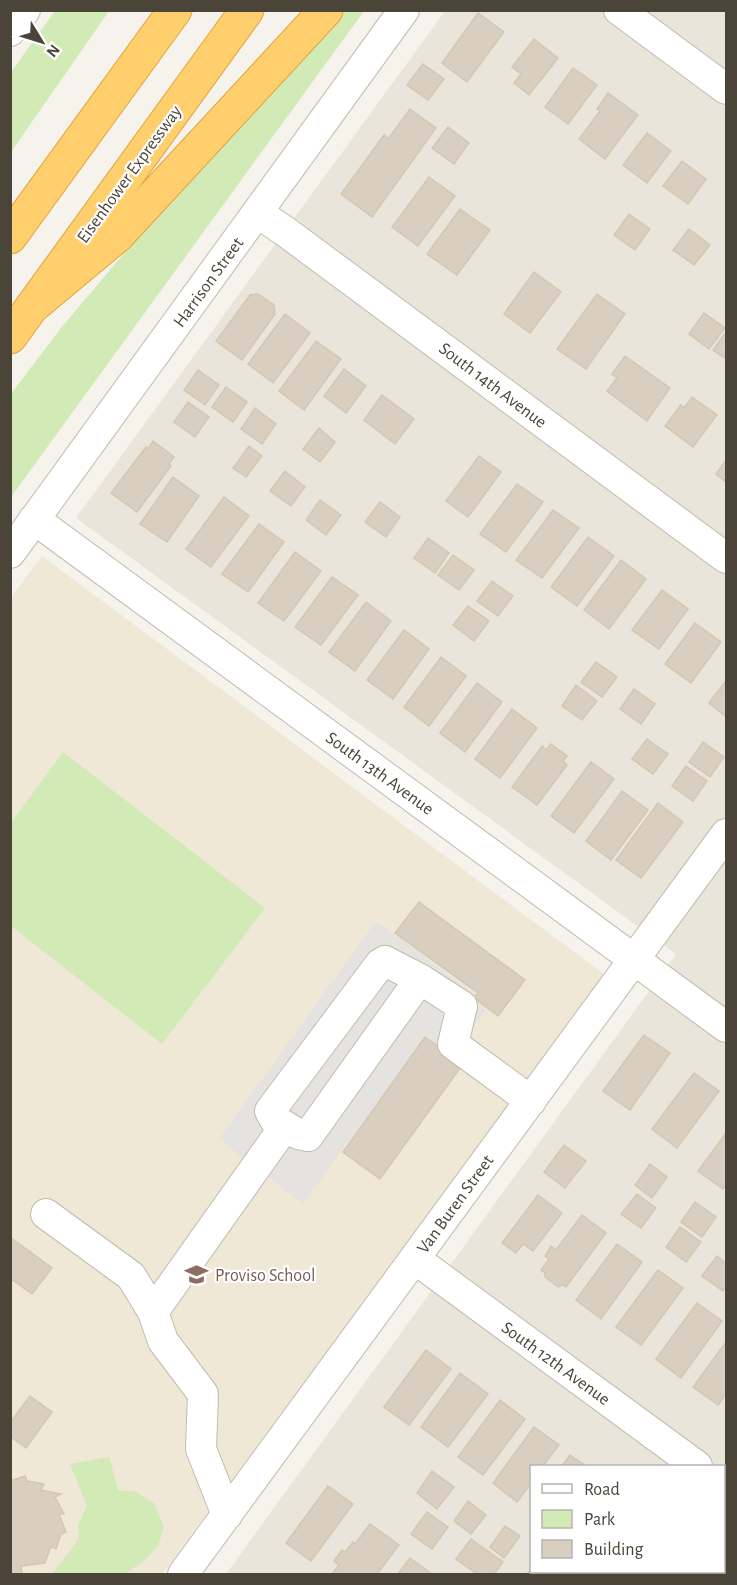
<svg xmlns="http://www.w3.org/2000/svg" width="737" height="1585" font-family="'Alegreya Sans',sans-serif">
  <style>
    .residential { fill: #eae5da; fill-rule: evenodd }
    .education { fill: #efe8d6 }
    .green { fill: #d2eab5 }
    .parking { fill: #e5e3e0 }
    .building { fill: #d8cfc1; stroke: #d3c7b4; stroke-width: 1.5 }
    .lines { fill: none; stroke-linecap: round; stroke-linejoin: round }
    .minor-casing { stroke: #c2bbae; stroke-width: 32 }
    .highway-casing { stroke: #e0a43c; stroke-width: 35 }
    .minor { stroke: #fff; stroke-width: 30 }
    .highway { stroke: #ffcf6e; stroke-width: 33 }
    .labels { text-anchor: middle; stroke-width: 4.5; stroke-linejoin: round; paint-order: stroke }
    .street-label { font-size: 18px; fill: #4b4439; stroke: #fff }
    .education-label { font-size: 18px; fill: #785e54; stroke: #fff; text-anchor: start }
  </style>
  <rect width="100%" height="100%" fill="#f6f3ec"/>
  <path class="residential" d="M 445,11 L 726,11 L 726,1574 L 226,1574 L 676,954 L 76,518 ZM 532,1466 L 724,1466 L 724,1572 L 532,1572 Z"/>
  <path class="education" d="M 42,556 L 605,975 L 162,1574 L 11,1574 L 10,599 Z"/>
  <path class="green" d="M 55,11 L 109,11 L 11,152 L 11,72 Z
    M 342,11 L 364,11 L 11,497 L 10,395 L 61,328 L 163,207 Z
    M 63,752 L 265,908 L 162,1044 L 11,926 L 11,823 Z
    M 109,1457 L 118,1490 L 136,1492 L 154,1503 L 164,1527 L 158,1546 L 145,1560 L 125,1574 L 52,1574 L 79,1539 L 78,1525 L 87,1506 L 70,1464 Z"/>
  <path class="parking" d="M 376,921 L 475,994 L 471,999 L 486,1010 L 453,1054 L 425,1036 L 303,1204 L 219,1139 Z"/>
  <path class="building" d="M 478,13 L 504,32 L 467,82 L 442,63 Z
    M 534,39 L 558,58 L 529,95 L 514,83 L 521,74 L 512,67 Z
    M 423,64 L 444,79 L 428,100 L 407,85 Z
    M 573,68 L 597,85 L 568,124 L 545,107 Z
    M 608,93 L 638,115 L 605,159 L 579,139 L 600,111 L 597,109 Z
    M 410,109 L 436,128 L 372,217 L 341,194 L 384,135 L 388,139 Z
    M 448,127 L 469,143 L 454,164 L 432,148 Z
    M 647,133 L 671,151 L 647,183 L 623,165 Z
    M 682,161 L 706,179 L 688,204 L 663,186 Z
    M 429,177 L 455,196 L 418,246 L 392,227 Z
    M 460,209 L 490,230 L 457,275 L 427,254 Z
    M 629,214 L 650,229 L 635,250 L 614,235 Z
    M 689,229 L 710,245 L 694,265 L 673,250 Z
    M 534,272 L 561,292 L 530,333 L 504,314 Z
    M 258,294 L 274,305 L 275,314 L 242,360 L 216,341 L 250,295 Z
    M 597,294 L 625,314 L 586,369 L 557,349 Z
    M 704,313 L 725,328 L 709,349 L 689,334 Z
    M 285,314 L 310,333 L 273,383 L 248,364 Z
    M 726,332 L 726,359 L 713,350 Z
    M 316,341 L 341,359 L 304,410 L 279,391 Z
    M 625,356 L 670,388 L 647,421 L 607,391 L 617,378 L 612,374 Z
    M 344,369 L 366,386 L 346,413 L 324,396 Z
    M 198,370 L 219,385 L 205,405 L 184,390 Z
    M 226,387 L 247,402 L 233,422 L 212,407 Z
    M 382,395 L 414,419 L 395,444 L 364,420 Z
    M 692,397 L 717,415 L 693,447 L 665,426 L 681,405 L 684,408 Z
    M 188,402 L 209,417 L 195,437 L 174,422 Z
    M 255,408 L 276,424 L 262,444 L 241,429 Z
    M 319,428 L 335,442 L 320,462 L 303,449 Z
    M 153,441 L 174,457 L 169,464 L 171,466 L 137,512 L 111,493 L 146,447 L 148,449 Z
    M 249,446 L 262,456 L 246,477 L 233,468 Z
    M 479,456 L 501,472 L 468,517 L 446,501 Z
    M 726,460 L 726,482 L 716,474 Z
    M 285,471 L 305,487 L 291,506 L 270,491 Z
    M 173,477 L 199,496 L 167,542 L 140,524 Z
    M 517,484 L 543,502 L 506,552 L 480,534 Z
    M 224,497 L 249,516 L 211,567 L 186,549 Z
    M 320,500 L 341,515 L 326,535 L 306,520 Z
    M 380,502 L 400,517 L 386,537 L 365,522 Z
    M 553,510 L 579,528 L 542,578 L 516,560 Z
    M 259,524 L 284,542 L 248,592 L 222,574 Z
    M 588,537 L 614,556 L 577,606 L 551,587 Z
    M 428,538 L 449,553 L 435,573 L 414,558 Z
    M 295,552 L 321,571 L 284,621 L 258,603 Z
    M 453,555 L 474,570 L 459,590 L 438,575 Z
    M 621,560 L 646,579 L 609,629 L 584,610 Z
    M 332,577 L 358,595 L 321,645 L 295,627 Z
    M 492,581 L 513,596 L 498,616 L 477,601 Z
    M 662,590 L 688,609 L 659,649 L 632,630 Z
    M 366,602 L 391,621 L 355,671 L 329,652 Z
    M 468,606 L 489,621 L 474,641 L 453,625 Z
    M 695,623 L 721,642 L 691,683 L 665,664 Z
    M 404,630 L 429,649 L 393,699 L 367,680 Z
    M 441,657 L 466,676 L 429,726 L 404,707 Z
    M 596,662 L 617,677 L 602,697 L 581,682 Z
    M 726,681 L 726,717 L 709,703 Z
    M 477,683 L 502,702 L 465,752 L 440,733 Z
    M 576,685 L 597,701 L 582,720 L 562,706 Z
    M 634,689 L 655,704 L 641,724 L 620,709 Z
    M 512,709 L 537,728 L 500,778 L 475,759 Z
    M 647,739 L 668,754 L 653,774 L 632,759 Z
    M 703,742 L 724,757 L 710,777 L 689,762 Z
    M 551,744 L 567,756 L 563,761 L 567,765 L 537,805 L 512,787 L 542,746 L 546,750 Z
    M 591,762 L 614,779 L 574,833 L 551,816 Z
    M 686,766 L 707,781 L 693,801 L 672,786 Z
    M 622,791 L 648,810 L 611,860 L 586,841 Z
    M 658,803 L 683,822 L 641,878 L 616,860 Z
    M 419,902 L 525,980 L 498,1016 L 474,998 L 478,993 L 395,933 Z
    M 644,1035 L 670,1053 L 630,1110 L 603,1091 Z
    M 425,1037 L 463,1064 L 380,1179 L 343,1152 Z
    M 694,1073 L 719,1091 L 677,1148 L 652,1129 Z
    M 726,1133 L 726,1185 L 723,1189 L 698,1171 Z
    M 564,1145 L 586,1161 L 565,1188 L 544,1172 Z
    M 650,1164 L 667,1177 L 652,1198 L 635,1185 Z
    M 637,1194 L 656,1208 L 641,1228 L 621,1214 Z
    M 538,1195 L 562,1213 L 533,1251 L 523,1244 L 516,1253 L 502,1243 Z
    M 695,1202 L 716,1217 L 702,1237 L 681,1222 Z
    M 582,1215 L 606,1233 L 566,1287 L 563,1285 L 558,1287 L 545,1277 L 545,1273 L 541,1270 L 549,1259 L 545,1256 L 551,1246 L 556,1250 Z
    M 680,1227 L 701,1242 L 686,1262 L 666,1247 Z
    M 10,1237 L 52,1268 L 32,1294 L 10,1278 Z
    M 617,1244 L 642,1262 L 601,1319 L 576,1300 Z
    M 717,1256 L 726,1263 L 726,1287 L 723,1291 L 702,1276 Z
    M 658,1270 L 683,1288 L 641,1345 L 616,1327 Z
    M 697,1303 L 722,1321 L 681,1378 L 656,1359 Z
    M 726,1342 L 726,1394 L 718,1405 L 693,1387 Z
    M 426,1350 L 451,1369 L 409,1425 L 384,1407 Z
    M 460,1373 L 488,1394 L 448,1447 L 421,1427 Z
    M 30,1396 L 52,1412 L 26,1448 L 10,1436 L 10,1423 Z
    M 500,1400 L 525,1419 L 483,1475 L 458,1457 Z
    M 534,1427 L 559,1445 L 543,1466 L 532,1466 L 532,1482 L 517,1502 L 493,1483 Z
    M 570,1455 L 586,1466 L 562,1466 Z
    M 432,1471 L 454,1487 L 437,1509 L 417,1493 Z
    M 25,1476 L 27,1481 L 44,1484 L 41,1490 L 61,1494 L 55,1497 L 64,1514 L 59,1514 L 66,1532 L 61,1534 L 56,1549 L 51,1546 L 45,1563 L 21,1566 L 22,1574 L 10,1574 L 10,1481 Z
    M 328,1486 L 353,1504 L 311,1561 L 286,1543 Z
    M 468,1501 L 486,1515 L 471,1534 L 454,1521 Z
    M 427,1512 L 448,1527 L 432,1549 L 411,1534 Z
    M 370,1524 L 399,1545 L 377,1574 L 332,1574 L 339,1565 L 334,1561 L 342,1550 L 345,1552 L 353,1542 L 355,1544 Z
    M 505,1526 L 520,1536 L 504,1558 L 490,1547 Z
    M 471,1539 L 503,1562 L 494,1574 L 477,1574 L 456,1559 Z
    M 410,1558 L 432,1574 L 398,1574 Z
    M 532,1568 L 532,1572 L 561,1572 L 558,1574 L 527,1574 Z
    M 652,1572 L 690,1572 L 688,1574 L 650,1574 Z"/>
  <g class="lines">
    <defs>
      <path id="minor" d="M 619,10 L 726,89
        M 10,31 L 25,10
        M 258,213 L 286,232 L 726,558
        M 34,519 L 726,1027
        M 10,553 L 404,10
        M 420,979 L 308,1136 L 298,1134 L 275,1120 L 270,1111 L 380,964 L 385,961 L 420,979 L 462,1006 L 453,1044 L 531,1101
        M 46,1214 L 131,1276 L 153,1312 L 163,1341 L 203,1394 L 201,1449 L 227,1515
        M 415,1259 L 697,1466
        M 153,1312 L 285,1126
        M 724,1486 L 726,1488
        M 183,1574 L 726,834"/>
      <path id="highway" d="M 10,237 L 175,10
        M 33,306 L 117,236 L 326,10
        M 10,337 L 247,10"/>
    </defs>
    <use href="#minor" class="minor-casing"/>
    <use href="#highway" class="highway-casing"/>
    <use href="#minor" class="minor"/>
    <use href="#highway" class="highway"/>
  </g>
  <defs>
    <symbol id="school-bare" viewBox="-9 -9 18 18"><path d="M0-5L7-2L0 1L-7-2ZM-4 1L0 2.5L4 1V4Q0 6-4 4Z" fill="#8d6e63" stroke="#fff" stroke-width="2.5" paint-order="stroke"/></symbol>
  </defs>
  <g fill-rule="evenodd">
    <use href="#school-bare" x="180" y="1258" width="33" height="33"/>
  </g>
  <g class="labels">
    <g class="street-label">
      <text transform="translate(129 174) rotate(-54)" y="6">Eisenhower Expressway</text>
      <text transform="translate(208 282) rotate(-54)" y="6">Harrison Street</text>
      <text transform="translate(493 385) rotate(37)" y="6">South 14th Avenue</text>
      <text transform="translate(380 773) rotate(36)" y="6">South 13th Avenue</text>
      <text transform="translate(455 1204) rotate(-54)" y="6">Van Buren Street</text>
      <text transform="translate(556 1363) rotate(36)" y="6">South 12th Avenue</text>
    </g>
    <g class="education-label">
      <text x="215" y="1281">Proviso School</text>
    </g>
  </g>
  <rect width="737" height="1585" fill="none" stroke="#4b4439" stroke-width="24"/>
  <rect x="530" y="1465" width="195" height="108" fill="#ffffff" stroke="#b7b4b0" stroke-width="1.5"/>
  <rect x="542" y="1484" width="30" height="9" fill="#ffffff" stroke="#b7b4b0" stroke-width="1.5"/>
  <text x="584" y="1495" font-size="18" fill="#4b4439">Road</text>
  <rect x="542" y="1510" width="30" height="18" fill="#d2eab5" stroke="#b7b4b0" stroke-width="1.5"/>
  <text x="584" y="1525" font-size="18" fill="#4b4439">Park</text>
  <rect x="542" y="1540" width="30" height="18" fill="#d8cfc1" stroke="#b7b4b0" stroke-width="1.5"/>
  <text x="584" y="1555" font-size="18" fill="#4b4439">Building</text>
  <g transform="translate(42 42) rotate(128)" stroke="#ffffff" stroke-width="4.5" paint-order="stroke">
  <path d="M0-4.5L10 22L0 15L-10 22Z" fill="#4b4439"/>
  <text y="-9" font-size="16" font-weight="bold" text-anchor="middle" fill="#4b4439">N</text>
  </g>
</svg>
